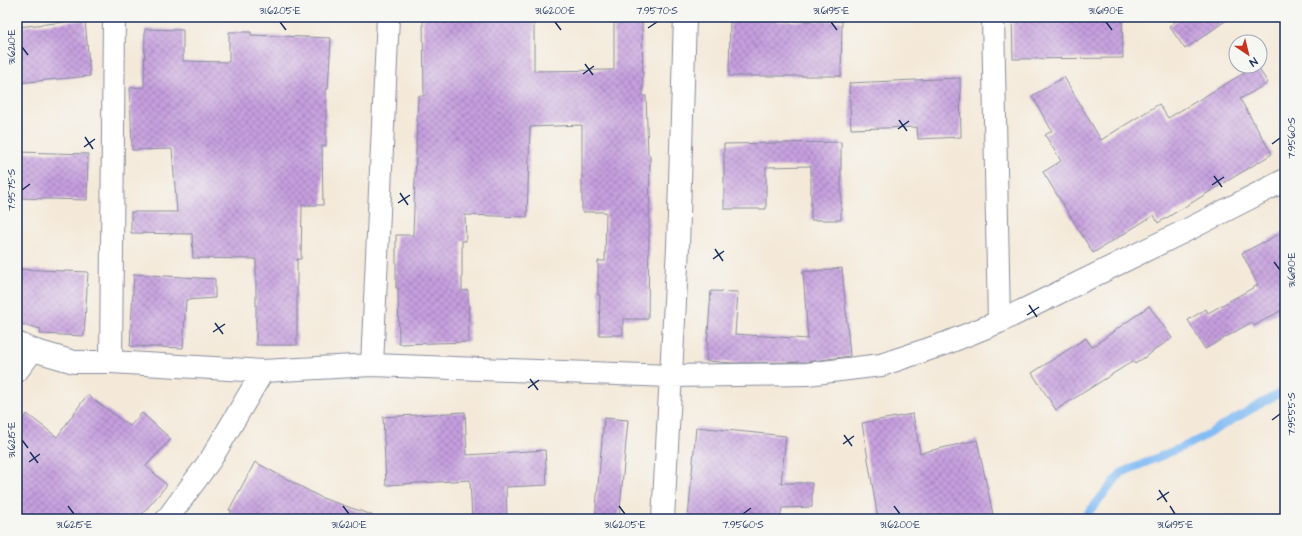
<svg xmlns="http://www.w3.org/2000/svg" width="1302" height="536" font-family="'Architects Daughter',sans-serif">
  <style>
    .lines { fill: none; stroke-linecap: round; stroke-linejoin: round }
    .stream { stroke: #83bcf4; stroke-width: 8 }
    .building { fill: url(#building-cross-hatch) }
    .minor-casing { stroke: #888c9c; stroke-width: 24 }
    .minor { stroke: #fff; stroke-width: 22 }
    .ticks { fill: none; stroke: #1b2f5e; stroke-width: 1.5 }
    .neatline { fill: none; stroke: #1b2f5e; stroke-width: 1.5 }
    .ticks-label { font-size: 10px; text-anchor: middle; fill: #1b2f5e }
  </style>
  <defs>
    <pattern id="building-cross-hatch" width="8" height="8" patternUnits="userSpaceOnUse"><rect width="8" height="8" fill="#c69fde"/><path d="M0 0l8 8M0 8l8-8" fill="none" stroke="#a082b7"/></pattern>
  </defs>
  <rect width="100%" height="100%" fill="#f6f6f2"/>
  <filter id="ink" filterUnits="userSpaceOnUse"><feTurbulence type="fractalNoise" baseFrequency=".025" numOctaves="2"/><feDisplacementMap in="SourceGraphic" scale="8" xChannelSelector="R" yChannelSelector="G"/><feConvolveMatrix kernelMatrix="1 2 1 2 8 2 1 2 1" color-interpolation-filters="sRGB"/></filter>
  <filter id="wash" filterUnits="userSpaceOnUse"><feTurbulence type="fractalNoise" baseFrequency=".012" numOctaves="4" result="noise"/><feDisplacementMap in="SourceGraphic" scale="16" xChannelSelector="R" yChannelSelector="G"/><feGaussianBlur stdDeviation="0.9" result="paint"/><feColorMatrix in="noise" values="0 0 0 0 0 0 0 0 0 0 0 0 0 0 0 0 0 1.4 0 .05"/><feComposite in="paint" operator="in"/></filter>
  <g filter="url(#wash)">
    <rect width="100%" height="100%" fill="#f4e9d9"/>
    <g class="lines">
      <path class="stream" d="M 1083,519 L 1121,473 L 1194,442 L 1285,390"/>
    </g>
    <g id="blocks">
      <path class="building" d="M 423,17 L 534,17 L 534,71 L 614,70 L 614,17 L 642,17 L 643,96 L 646,96 L 648,155 L 650,155 L 648,319 L 623,319 L 623,335 L 599,335 L 600,295 L 598,295 L 598,261 L 605,261 L 606,212 L 582,212 L 582,125 L 530,127 L 527,217 L 465,215 L 466,241 L 462,241 L 462,291 L 468,290 L 469,342 L 399,344 L 398,288 L 396,288 L 396,235 L 413,235 L 418,96 L 424,96 Z
        M 730,17 L 778,17 L 778,21 L 842,21 L 841,76 L 729,76 Z
        M 1012,17 L 1122,17 L 1123,58 L 1013,59 Z
        M 1182,17 L 1231,17 L 1185,49 L 1169,26 Z
        M 85,20 L 90,76 L 17,83 L 17,27 Z
        M 145,29 L 183,30 L 183,61 L 229,62 L 229,32 L 251,32 L 251,35 L 331,38 L 328,89 L 326,89 L 326,146 L 322,146 L 323,205 L 302,205 L 301,259 L 297,259 L 297,345 L 256,345 L 256,259 L 193,258 L 192,234 L 131,233 L 131,212 L 177,212 L 172,149 L 132,150 L 130,88 L 144,87 Z
        M 1256,66 L 1257,66 L 1268,83 L 1240,99 L 1272,154 L 1158,223 L 1154,215 L 1093,253 L 1043,172 L 1061,161 L 1045,135 L 1052,131 L 1032,96 L 1064,77 L 1101,140 L 1159,104 L 1168,118 Z
        M 960,78 L 961,137 L 918,139 L 917,127 L 851,129 L 849,83 Z
        M 841,142 L 841,220 L 811,220 L 811,166 L 766,167 L 766,209 L 724,209 L 724,144 Z
        M 17,152 L 88,154 L 87,200 L 17,198 Z
        M 1285,231 L 1285,308 L 1254,326 L 1252,322 L 1205,349 L 1188,320 L 1206,309 L 1208,313 L 1258,285 L 1242,253 Z
        M 842,268 L 850,356 L 806,362 L 733,363 L 706,361 L 711,291 L 738,292 L 735,334 L 808,339 L 803,272 Z
        M 17,269 L 88,272 L 84,336 L 40,334 L 41,329 L 17,323 Z
        M 134,274 L 215,279 L 215,298 L 186,300 L 183,348 L 130,346 Z
        M 1149,306 L 1172,338 L 1135,364 L 1133,361 L 1056,410 L 1032,373 L 1086,338 L 1092,347 Z
        M 87,395 L 130,426 L 142,413 L 171,439 L 146,466 L 167,485 L 138,519 L 17,519 L 17,428 L 27,414 L 57,437 Z
        M 465,412 L 467,455 L 545,450 L 547,485 L 506,487 L 507,519 L 472,519 L 470,480 L 386,485 L 383,417 Z
        M 913,414 L 920,453 L 977,440 L 994,519 L 878,519 L 862,423 Z
        M 604,418 L 628,420 L 619,519 L 595,519 Z
        M 696,427 L 786,436 L 781,483 L 812,483 L 812,507 L 782,508 L 780,519 L 688,519 Z
        M 255,462 L 322,498 L 372,515 L 371,519 L 227,519 L 232,511 L 229,510 Z"/>
    </g>
  </g>
  <g filter="url(#ink)">
    <use href="#blocks" fill-opacity="0" stroke="#888c9c" stroke-width="1"/>
    <g class="lines">
      <defs>
        <path id="minor" d="M 993,17 L 999,322
          M 17,343 L 33,350 L 74,362 L 111,362 L 263,371 L 372,365 L 670,376 L 807,374 L 881,365 L 944,344 L 999,322 L 1191,228 L 1285,180
          M 111,362 L 114,17
          M 372,365 L 388,17
          M 17,371 L 33,350
          M 167,519 L 211,459 L 263,371
          M 663,519 L 678,247 L 685,17"/>
      </defs>
      <use href="#minor" class="minor-casing"/>
      <use href="#minor" class="minor"/>
    </g>
  </g>
  <path class="ticks" d="M 280,22 L 286,30M 555,22 L 561,30M 831,22 L 837,30M 1106,22 L 1112,30M 648,28 L 657,22M 22,47 L 28,55M 585,64 L 593,75M 583,74 L 594,66M 899,120 L 907,131M 898,129 L 909,121M 85,137 L 93,149M 1272,144 L 1280,138M 84,147 L 95,139M 1214,176 L 1222,187M 1212,185 L 1224,177M 22,190 L 30,184M 400,193 L 408,205M 398,203 L 410,195M 715,249 L 723,261M 713,259 L 724,251M 1274,262 L 1280,270M 1029,305 L 1037,317M 1027,315 L 1039,307M 215,323 L 223,334M 213,332 L 225,324M 530,379 L 538,390M 528,388 L 539,380M 1272,420 L 1280,414M 844,435 L 852,446M 22,440 L 28,448M 843,444 L 854,436M 30,452 L 38,463M 29,462 L 40,454M 1159,490 L 1167,502M 1157,500 L 1169,492M 68,506 L 74,514M 343,506 L 349,514M 619,506 L 625,514M 894,506 L 900,514M 1170,506 L 1175,514M 743,514 L 751,508"/>
  <rect width="1302" height="536" fill="none" stroke="#f6f6f2" stroke-width="44"/>
  <g transform="translate(1248 54) rotate(145)"><circle r="19" fill="#f6f6f2" stroke="#9ea6b7"/>
  <path d="M0-3L7 15L0 10L-7 15Z" fill="#c8321e"/>
  <text y="-6" font-size="11" font-weight="bold" text-anchor="middle" fill="#1b2f5e">N</text>
  </g>
  <rect x="22" y="22" width="1258" height="492" class="neatline"/>
  <g class="ticks-label">
    <text x="280" y="14">31.6205°E</text>
    <text x="555" y="14">31.6200°E</text>
    <text x="657" y="14">7.9570°S</text>
    <text x="831" y="14">31.6195°E</text>
    <text x="1106" y="14">31.6190°E</text>
    <text transform="translate(11 47) rotate(-90)" y="4">31.6210°E</text>
    <text transform="translate(1291 138) rotate(-90)" y="4">7.9560°S</text>
    <text transform="translate(11 190) rotate(-90)" y="4">7.9575°S</text>
    <text transform="translate(1291 270) rotate(-90)" y="4">31.6190°E</text>
    <text transform="translate(1291 414) rotate(-90)" y="4">7.9555°S</text>
    <text transform="translate(11 440) rotate(-90)" y="4">31.6215°E</text>
    <text x="74" y="528">31.6215°E</text>
    <text x="349" y="528">31.6210°E</text>
    <text x="625" y="528">31.6205°E</text>
    <text x="743" y="528">7.9560°S</text>
    <text x="900" y="528">31.6200°E</text>
    <text x="1175" y="528">31.6195°E</text>
  </g>
</svg>
